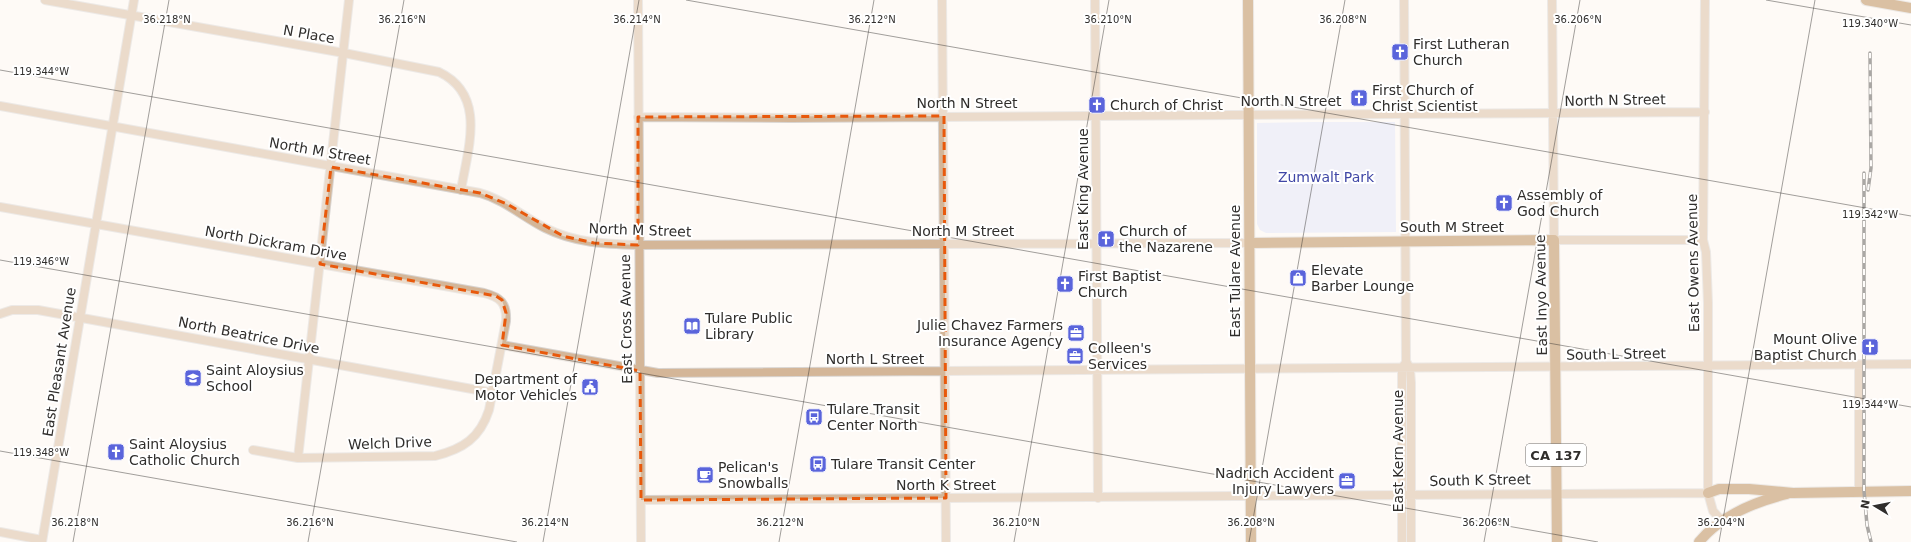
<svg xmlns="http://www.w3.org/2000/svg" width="1911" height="542" font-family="'DejaVu Sans',sans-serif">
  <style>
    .green { fill: #e0e5fb }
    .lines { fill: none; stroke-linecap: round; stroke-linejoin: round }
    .minor-casing { stroke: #d9d5d2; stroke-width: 10 }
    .major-casing { stroke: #d9d5d2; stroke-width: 12 }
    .minor { stroke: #d4b698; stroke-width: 8 }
    .major { stroke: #b07b3e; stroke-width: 10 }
    .rail-casing { stroke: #464442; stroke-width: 3.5 }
    .rail { stroke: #fff; stroke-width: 2; stroke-dasharray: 6; stroke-linecap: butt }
    .marked { fill: none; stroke: #e8590c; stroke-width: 3; stroke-dasharray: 8 5; stroke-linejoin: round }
    .ticks { fill: none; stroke: #302e2c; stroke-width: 1; stroke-opacity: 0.45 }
    .labels { text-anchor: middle; stroke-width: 4; stroke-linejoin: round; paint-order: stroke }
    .shield { fill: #fff; stroke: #6e6d6b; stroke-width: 1 }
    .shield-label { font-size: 13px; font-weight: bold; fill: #302e2c }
    .street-label { font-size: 14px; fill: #302e2c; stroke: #fff }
    .poi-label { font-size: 14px; fill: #302e2c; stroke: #fff; text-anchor: start }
    .park-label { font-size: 14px; fill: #4047a6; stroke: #fff }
    .ticks-label { font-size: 10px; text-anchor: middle; fill: #302e2c; stroke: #fff; stroke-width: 4; stroke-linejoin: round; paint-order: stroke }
  </style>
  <rect width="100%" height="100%" fill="#fefaf6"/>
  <path class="green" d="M 1314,122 L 1395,122 L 1396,232 L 1266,233 L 1260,230 L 1257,224 L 1257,123 Z"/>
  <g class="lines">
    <defs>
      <path id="minor" d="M 45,0 L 344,53 L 439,72 C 487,95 468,148 461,190
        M 638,0 L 641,542
        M 942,0 L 946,542
        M 1095,0 L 1098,498
        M 1404,0 L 1406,361 L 1410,369 L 1411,383 L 1411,542
        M 1552,0 L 1554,240 L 1703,240
        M 1705,0 L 1703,240 L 1706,252 L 1708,303 L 1708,493 L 1713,511 L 1722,521
        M 0,106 L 480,193 C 505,200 523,217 545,228 C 575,243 606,244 638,245 L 1250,243
        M 638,117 L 791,118 L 1705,112
        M 0,207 L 484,293 C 500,297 507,303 506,321 L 489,410 C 480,438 463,449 435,456 L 298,458 L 253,450
        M 0,314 L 12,310 L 38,310 L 494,393
        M 502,345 L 658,373 L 1911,364
        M 1859,365 L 1859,491
        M 298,458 L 349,0
        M 641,500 L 1708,493
        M 0,532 L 42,540
        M 42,542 L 134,0
        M 1402,542 L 1402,369 L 1404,365"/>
      <path id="major" d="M 1248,0 L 1251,542
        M 1866,0 L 1911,8
        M 1250,243 L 1554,240 L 1557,542
        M 1708,493 L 1719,489 L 1749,489 L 1793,493 L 1911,491
        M 1699,542 C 1721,515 1754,502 1787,494"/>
    </defs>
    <use href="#minor" class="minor-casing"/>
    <use href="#major" class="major-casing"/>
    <use href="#minor" class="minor"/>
    <use href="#major" class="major"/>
    <defs>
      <path id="rail" d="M 1864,173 L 1864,491 L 1867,525 L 1871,542
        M 1868,190 L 1871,168 L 1870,53"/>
    </defs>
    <use href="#rail" class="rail-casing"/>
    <use href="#rail" class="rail"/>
  </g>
  <path d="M0 0H1911V542H0ZM 944,116 L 946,498 L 641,500 L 640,371 L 502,345 L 506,313 L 502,300 L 496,296 L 320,264 L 331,167 L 480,193 L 507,204 L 563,236 L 594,243 L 638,245 L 638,117 Z" fill="#fefaf6" fill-opacity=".55" fill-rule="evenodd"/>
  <path class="marked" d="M 944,116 L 946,498 L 641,500 L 640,371 L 502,345 L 506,313 L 502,300 L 496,296 L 320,264 L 331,167 L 480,193 L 507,204 L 563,236 L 594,243 L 638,245 L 638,117 Z"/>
  <path class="ticks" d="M 686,0 L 1911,216M 1766,0 L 1911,25M 0,70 L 1911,407M 0,260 L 1598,542M 0,451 L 517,542M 73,542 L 169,0M 308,542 L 404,0M 543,542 L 639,0M 779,542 L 874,0M 1014,542 L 1109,0M 1249,542 L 1345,0M 1484,542 L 1580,0M 1719,542 L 1815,0"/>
  <defs>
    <symbol id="church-square" viewBox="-11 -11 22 22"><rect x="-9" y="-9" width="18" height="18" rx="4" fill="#5a64db" stroke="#fff"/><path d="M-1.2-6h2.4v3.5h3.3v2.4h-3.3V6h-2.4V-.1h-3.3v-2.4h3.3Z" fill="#fff"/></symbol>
    <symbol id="shop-square" viewBox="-11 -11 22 22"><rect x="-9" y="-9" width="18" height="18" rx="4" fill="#5a64db" stroke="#fff"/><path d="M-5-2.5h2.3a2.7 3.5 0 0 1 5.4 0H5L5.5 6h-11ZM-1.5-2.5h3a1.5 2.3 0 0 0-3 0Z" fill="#fff"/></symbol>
    <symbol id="library-square" viewBox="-11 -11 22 22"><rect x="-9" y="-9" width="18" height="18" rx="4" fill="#5a64db" stroke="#fff"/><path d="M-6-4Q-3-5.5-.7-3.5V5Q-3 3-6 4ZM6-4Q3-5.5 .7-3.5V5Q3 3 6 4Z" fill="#fff"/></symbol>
    <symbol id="office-square" viewBox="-11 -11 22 22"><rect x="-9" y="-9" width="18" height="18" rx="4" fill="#5a64db" stroke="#fff"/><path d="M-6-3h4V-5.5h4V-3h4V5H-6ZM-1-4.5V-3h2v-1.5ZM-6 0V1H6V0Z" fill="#fff"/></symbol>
    <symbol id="school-square" viewBox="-11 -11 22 22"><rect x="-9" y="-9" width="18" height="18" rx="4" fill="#5a64db" stroke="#fff"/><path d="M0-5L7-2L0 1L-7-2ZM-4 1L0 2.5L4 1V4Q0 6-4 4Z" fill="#fff"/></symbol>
    <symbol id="civic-square" viewBox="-11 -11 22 22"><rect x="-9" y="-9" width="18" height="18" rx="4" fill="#5a64db" stroke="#fff"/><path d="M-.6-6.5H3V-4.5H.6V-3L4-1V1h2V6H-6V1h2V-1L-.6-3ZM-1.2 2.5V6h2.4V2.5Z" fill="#fff"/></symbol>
    <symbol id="bus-square" viewBox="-11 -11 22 22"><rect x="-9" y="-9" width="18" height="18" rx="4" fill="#5a64db" stroke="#fff"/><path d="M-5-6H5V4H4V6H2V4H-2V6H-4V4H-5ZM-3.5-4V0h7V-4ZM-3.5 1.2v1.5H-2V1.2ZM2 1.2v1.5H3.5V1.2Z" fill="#fff"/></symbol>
    <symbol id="cafe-square" viewBox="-11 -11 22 22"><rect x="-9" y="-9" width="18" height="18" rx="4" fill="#5a64db" stroke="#fff"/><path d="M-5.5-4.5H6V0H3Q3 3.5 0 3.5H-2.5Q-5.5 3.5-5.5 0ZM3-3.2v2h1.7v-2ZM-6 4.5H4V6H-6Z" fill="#fff"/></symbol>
  </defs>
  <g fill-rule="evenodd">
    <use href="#church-square" x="1390" y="42" width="20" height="20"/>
    <use href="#church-square" x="1349" y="88" width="20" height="20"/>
    <use href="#church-square" x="1087" y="95" width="20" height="20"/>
    <use href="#church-square" x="1494" y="193" width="20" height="20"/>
    <use href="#church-square" x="1096" y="229" width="20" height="20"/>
    <use href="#shop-square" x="1288" y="268" width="20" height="20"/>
    <use href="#church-square" x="1055" y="274" width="20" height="20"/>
    <use href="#library-square" x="682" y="316" width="20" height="20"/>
    <use href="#office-square" x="1066" y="323" width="20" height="20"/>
    <use href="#church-square" x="1860" y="337" width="20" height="20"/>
    <use href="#office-square" x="1065" y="346" width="20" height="20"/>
    <use href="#school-square" x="183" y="368" width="20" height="20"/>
    <use href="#civic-square" x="580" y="377" width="20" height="20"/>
    <use href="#bus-square" x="804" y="407" width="20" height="20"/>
    <use href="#church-square" x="106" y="442" width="20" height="20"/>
    <use href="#bus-square" x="808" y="454" width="20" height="20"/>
    <use href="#cafe-square" x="695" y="465" width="20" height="20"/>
    <use href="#office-square" x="1337" y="471" width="20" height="20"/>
  </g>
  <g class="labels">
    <rect class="shield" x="1526" y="444" width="60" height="22" rx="3"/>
    <g class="shield-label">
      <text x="1556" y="460">CA 137</text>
    </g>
    <g class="street-label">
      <text transform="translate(309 34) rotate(10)" y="5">N Place</text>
      <text transform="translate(1615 100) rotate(-1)" y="5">North N Street</text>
      <text x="1291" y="106">North N Street</text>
      <text x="967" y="108">North N Street</text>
      <text transform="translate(320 151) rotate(10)" y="5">North M Street</text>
      <text transform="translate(1083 189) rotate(-90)" y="5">East King Avenue</text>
      <text x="1452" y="232">South M Street</text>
      <text transform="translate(640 230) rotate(2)" y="5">North M Street</text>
      <text x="963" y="236">North M Street</text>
      <text transform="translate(276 243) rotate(10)" y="5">North Dickram Drive</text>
      <text transform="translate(1693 263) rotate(-91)" y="5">East Owens Avenue</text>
      <text transform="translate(1235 271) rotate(-90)" y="5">East Tulare Avenue</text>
      <text transform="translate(1541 295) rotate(-91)" y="5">East Inyo Avenue</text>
      <text transform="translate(626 319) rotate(-91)" y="5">East Cross Avenue</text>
      <text transform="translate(249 335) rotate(11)" y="5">North Beatrice Drive</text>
      <text transform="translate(1616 354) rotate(-1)" y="5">South L Street</text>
      <text x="875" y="364">North L Street</text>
      <text transform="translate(59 362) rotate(-81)" y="5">East Pleasant Avenue</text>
      <text transform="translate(390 443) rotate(-2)" y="5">Welch Drive</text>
      <text transform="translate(1398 451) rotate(-90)" y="5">East Kern Avenue</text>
      <text transform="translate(1480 480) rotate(-1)" y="5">South K Street</text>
      <text x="946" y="490">North K Street</text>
    </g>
    <g class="poi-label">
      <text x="1413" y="49">First Lutheran<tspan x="1413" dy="16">Church</tspan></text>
      <text x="1372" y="95">First Church of<tspan x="1372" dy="16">Christ Scientist</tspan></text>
      <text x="1110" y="110">Church of Christ</text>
      <text x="1517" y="200">Assembly of<tspan x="1517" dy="16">God Church</tspan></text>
      <text x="1119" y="236">Church of<tspan x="1119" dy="16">the Nazarene</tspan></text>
      <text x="1311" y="275">Elevate<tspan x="1311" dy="16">Barber Lounge</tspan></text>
      <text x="1078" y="281">First Baptist<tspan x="1078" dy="16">Church</tspan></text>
      <text x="705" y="323">Tulare Public<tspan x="705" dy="16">Library</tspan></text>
      <text x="1063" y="330" text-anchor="end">Julie Chavez Farmers<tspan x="1063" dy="16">Insurance Agency</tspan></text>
      <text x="1857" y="344" text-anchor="end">Mount Olive<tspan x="1857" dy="16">Baptist Church</tspan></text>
      <text x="1088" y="353">Colleen's<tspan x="1088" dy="16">Services</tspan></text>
      <text x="206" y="375">Saint Aloysius<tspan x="206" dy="16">School</tspan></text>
      <text x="577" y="384" text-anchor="end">Department of<tspan x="577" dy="16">Motor Vehicles</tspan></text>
      <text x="827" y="414">Tulare Transit<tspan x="827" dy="16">Center North</tspan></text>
      <text x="129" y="449">Saint Aloysius<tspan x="129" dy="16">Catholic Church</tspan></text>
      <text x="831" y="469">Tulare Transit Center</text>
      <text x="718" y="472">Pelican's<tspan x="718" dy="16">Snowballs</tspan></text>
      <text x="1334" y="478" text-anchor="end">Nadrich Accident<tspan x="1334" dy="16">Injury Lawyers</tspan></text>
    </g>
    <g class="park-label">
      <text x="1326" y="182">Zumwalt Park</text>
    </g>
  </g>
  <g class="ticks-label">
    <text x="167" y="23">36.218°N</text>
    <text x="402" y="23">36.216°N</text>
    <text x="637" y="23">36.214°N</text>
    <text x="872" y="23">36.212°N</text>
    <text x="1108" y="23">36.210°N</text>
    <text x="1343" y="23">36.208°N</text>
    <text x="1578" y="23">36.206°N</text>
    <text x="1870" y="27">119.340°W</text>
    <text x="41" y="75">119.344°W</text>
    <text x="1870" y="218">119.342°W</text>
    <text x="41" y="265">119.346°W</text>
    <text x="1870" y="408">119.344°W</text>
    <text x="41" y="456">119.348°W</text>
    <text x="75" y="526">36.218°N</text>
    <text x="310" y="526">36.216°N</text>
    <text x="545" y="526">36.214°N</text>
    <text x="780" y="526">36.212°N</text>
    <text x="1016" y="526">36.210°N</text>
    <text x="1251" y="526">36.208°N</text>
    <text x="1486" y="526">36.206°N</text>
    <text x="1721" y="526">36.204°N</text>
  </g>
  <g transform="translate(1875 506) rotate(280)" stroke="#ffffff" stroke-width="3" paint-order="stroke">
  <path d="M0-3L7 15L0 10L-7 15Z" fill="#302e2c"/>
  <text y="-6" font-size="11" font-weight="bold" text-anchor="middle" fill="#302e2c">N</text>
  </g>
</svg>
